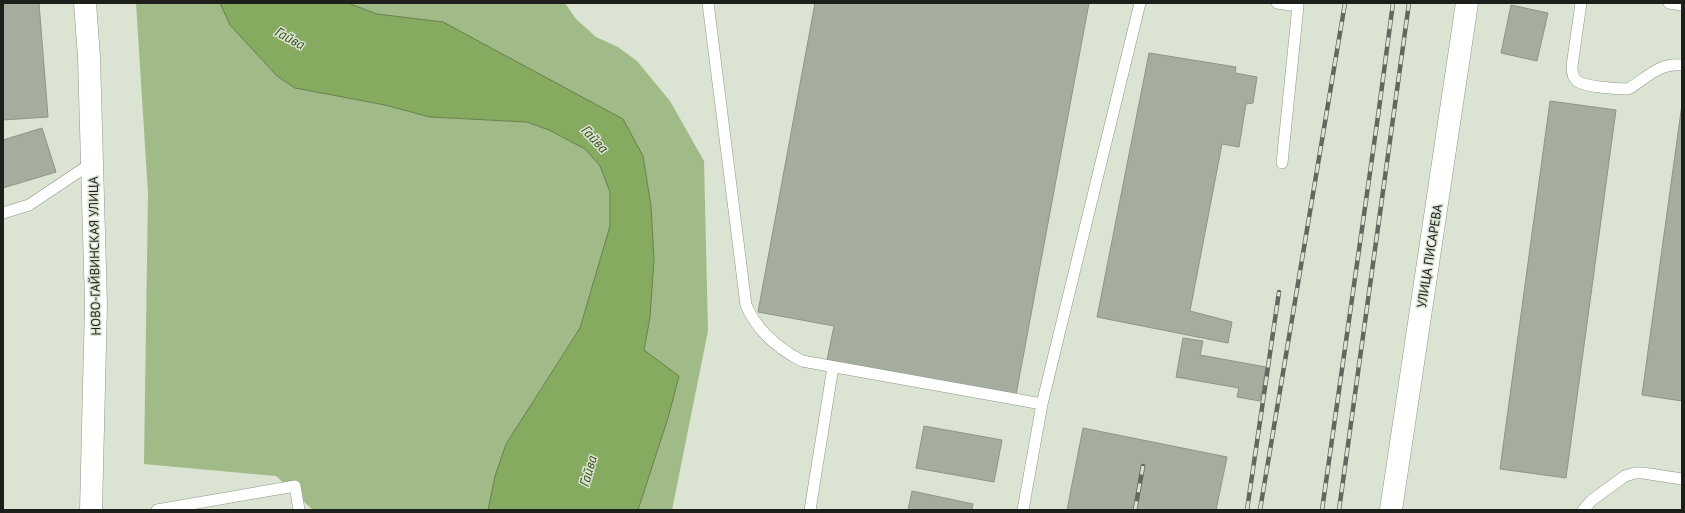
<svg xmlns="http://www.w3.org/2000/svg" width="1685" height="513" font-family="'PT Sans',sans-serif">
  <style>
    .green { fill: #a0ba88 }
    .water { fill: #86aa60; stroke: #66814b }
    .building { fill: #a5ad9e; stroke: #8d9586 }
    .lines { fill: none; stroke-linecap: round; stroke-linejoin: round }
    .service-casing { stroke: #8f9788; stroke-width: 12 }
    .minor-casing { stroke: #8f9788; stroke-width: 23 }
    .primary-casing { stroke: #8f9788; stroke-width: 23 }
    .service { stroke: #fff; stroke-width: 11 }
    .minor { stroke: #fff; stroke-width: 22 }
    .primary { stroke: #fff; stroke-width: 22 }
    .rail-casing { stroke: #63685e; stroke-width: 4.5 }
    .rail { stroke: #dbe3d3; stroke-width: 3; stroke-dasharray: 9; stroke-linecap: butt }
    .labels { text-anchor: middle; stroke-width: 3; stroke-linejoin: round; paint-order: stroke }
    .street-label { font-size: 13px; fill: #1d201a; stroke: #dbe3d3 }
    .water-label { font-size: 14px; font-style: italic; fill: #364e19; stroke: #dbe3d3 }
  </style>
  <rect width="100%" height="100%" fill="#dbe3d3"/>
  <path class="green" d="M 136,3 L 220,3 L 231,25 L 277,76 L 295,88 L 385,105 L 430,117 L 527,122 L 549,130 L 585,149 L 600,166 L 610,191 L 610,226 L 580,328 L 506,444 L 495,476 L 488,510 L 313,510 L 276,476 L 144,464 L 148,193 Z
    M 348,3 L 565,3 L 576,19 L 596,37 L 618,47 L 637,61 L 670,101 L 704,161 L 708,331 L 672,510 L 638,510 L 668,418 L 644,350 L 650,317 L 654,260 L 651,206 L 643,156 L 443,22 L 377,14 Z"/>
  <path class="water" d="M 220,3 L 348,3 L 377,14 L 443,22 L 623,119 L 643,156 L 651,206 L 654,260 L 650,317 L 644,350 L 679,376 L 668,418 L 638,510 L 488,510 L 495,476 L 506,444 L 580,328 L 610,226 L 610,192 L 600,166 L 585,149 L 549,130 L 527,122 L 430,117 L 385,105 L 295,88 L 277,76 L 230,25 Z"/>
  <path class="building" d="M 3,3 L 39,3 L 48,117 L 3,120 Z
    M 815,3 L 1089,3 L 1016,395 L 827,360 L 834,326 L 758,312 Z
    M 1511,5 L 1548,13 L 1537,61 L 1501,53 Z
    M 1149,53 L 1236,67 L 1235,73 L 1257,77 L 1253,103 L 1246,104 L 1239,147 L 1222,144 L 1190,311 L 1232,322 L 1228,343 L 1097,317 Z
    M 1550,101 L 1616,110 L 1566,478 L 1500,469 Z
    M 1682,104 L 1682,401 L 1642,395 Z
    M 42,128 L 56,172 L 3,188 L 3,140 Z
    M 1183,338 L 1203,341 L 1200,355 L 1266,367 L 1260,401 L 1237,397 L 1239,388 L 1176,377 Z
    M 924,426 L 1002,440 L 994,482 L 916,468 Z
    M 1083,428 L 1227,457 L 1216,510 L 1067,510 Z
    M 912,491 L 973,504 L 972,510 L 908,510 Z"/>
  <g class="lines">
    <defs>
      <path id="service" d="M 708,3 L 746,305 C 757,331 777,348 802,361 L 1042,404
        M 1277,3 L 1298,6 L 1282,163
        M 1581,3 L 1572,66 C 1572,71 1573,78 1577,81 C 1585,87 1617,89 1628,89 C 1646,79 1659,62 1682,65
        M 1669,3 L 1682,5
        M 3,213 L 29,205 L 92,163
        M 157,510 L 295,486 L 299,510
        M 810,510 L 833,367
        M 1023,510 L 1042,404 L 1140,3
        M 1583,510 L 1592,500 L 1625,476 L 1635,473 L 1643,473 L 1682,479"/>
      <path id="minor" d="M 1391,510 L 1467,3"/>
      <path id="primary" d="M 85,3 L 89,57 L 96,304 L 91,510"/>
    </defs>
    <use href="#service" class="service-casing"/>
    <use href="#minor" class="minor-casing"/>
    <use href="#primary" class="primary-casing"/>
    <use href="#service" class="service"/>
    <use href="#minor" class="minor"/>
    <use href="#primary" class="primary"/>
    <defs>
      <path id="rail" d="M 1135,510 L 1143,466
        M 1247,510 L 1279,292
        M 1260,510 L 1345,3
        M 1322,510 L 1379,109 L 1393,3
        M 1339,510 L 1409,3"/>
    </defs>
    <use href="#rail" class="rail-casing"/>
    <use href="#rail" class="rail"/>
  </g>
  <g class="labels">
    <g class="street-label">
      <text transform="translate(94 256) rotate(-91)" y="5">НОВО-ГАЙВИНСКАЯ УЛИЦА</text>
      <text transform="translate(1429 256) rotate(-81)" y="5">УЛИЦА ПИСАРЕВА</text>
    </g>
    <g class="water-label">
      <text transform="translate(290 38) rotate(28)" y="5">Гайва</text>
      <text transform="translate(595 139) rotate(47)" y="5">Гайва</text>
      <text transform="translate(588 471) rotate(-74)" y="5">Гайва</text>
    </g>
  </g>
  <rect width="1685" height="513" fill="none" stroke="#1d201a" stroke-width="8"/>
</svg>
